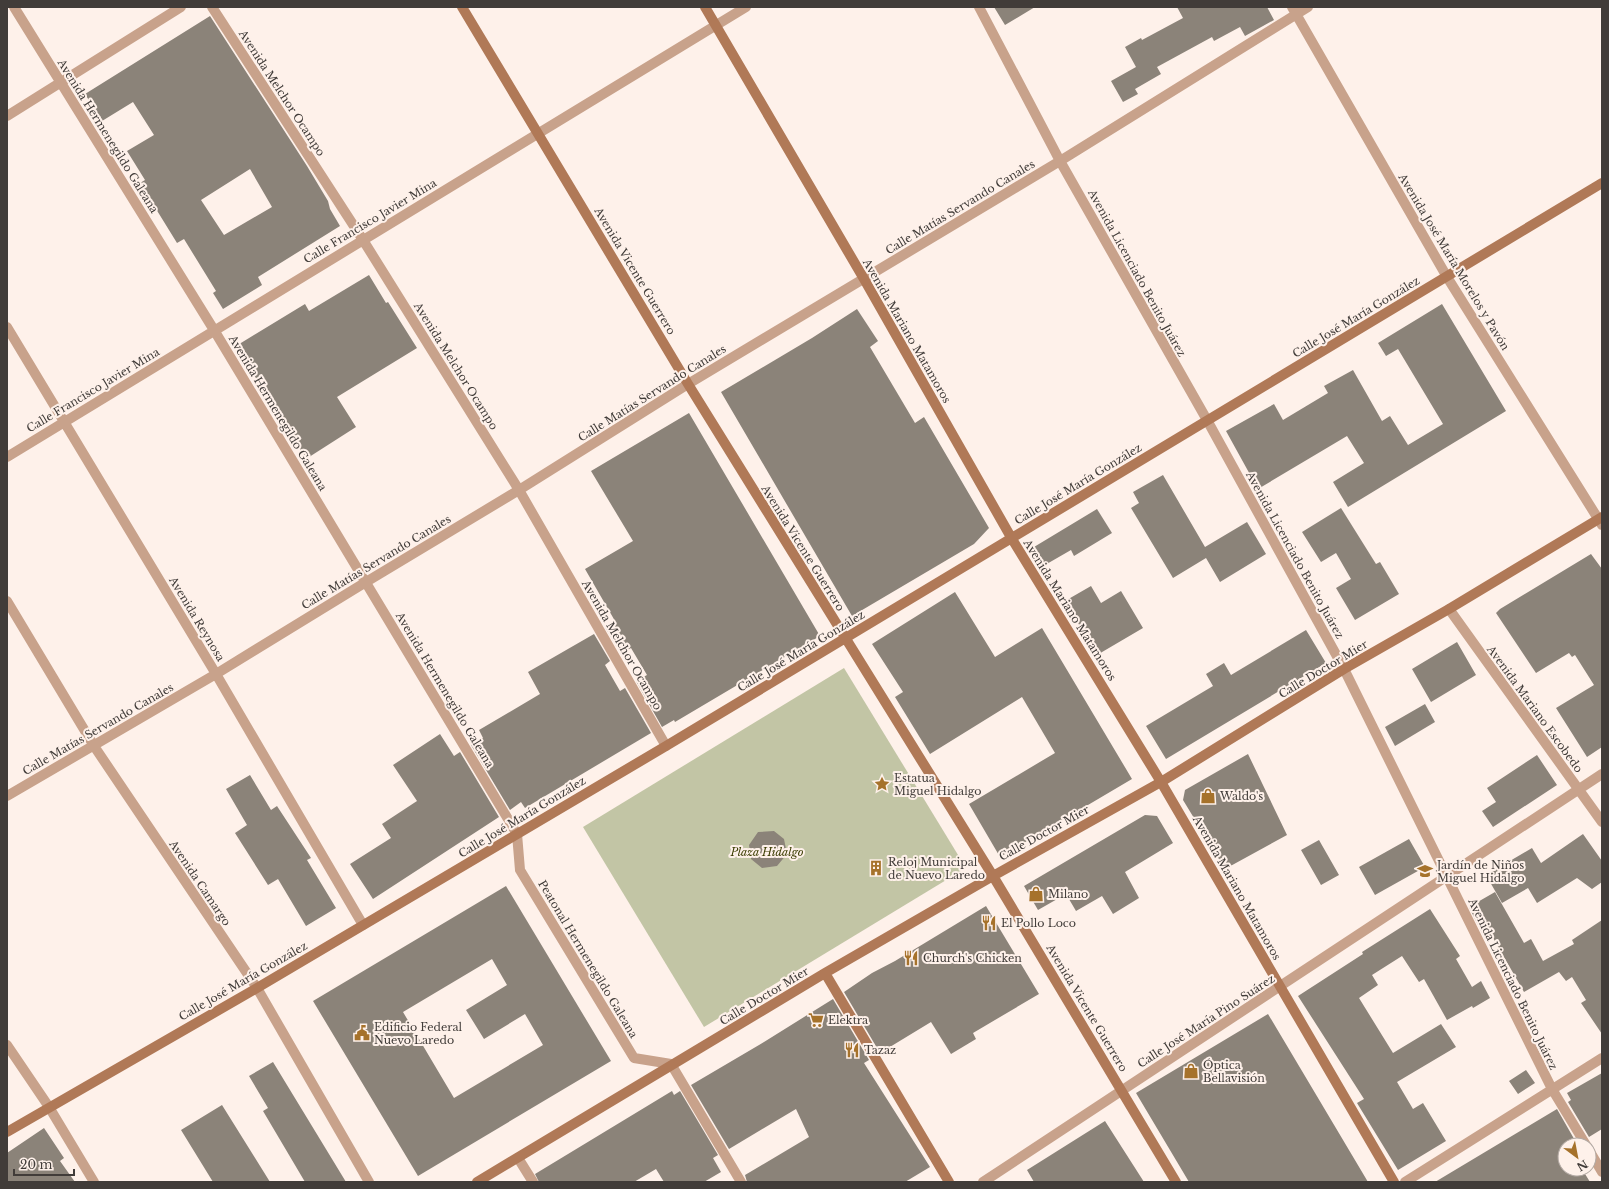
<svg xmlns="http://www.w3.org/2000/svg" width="1609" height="1189" font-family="'Libre Baskerville',serif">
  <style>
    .green { fill: #c2c5a5 }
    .building { fill: #8b8379; fill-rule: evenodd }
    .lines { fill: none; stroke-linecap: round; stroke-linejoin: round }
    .street { stroke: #c8a28b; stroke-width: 10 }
    .secondary { stroke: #b07957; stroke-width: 10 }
    .labels { text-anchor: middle; stroke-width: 4; stroke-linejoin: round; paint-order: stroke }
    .street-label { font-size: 11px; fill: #413c39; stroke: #fef1ea }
    .poi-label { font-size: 11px; fill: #413c39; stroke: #fef1ea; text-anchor: start }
    .park-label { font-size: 11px; font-style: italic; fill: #3b3d02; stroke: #fef1ea }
  </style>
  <rect width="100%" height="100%" fill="#fef1ea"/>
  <path class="green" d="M 844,668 L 966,868 L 704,1027 L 583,827 Z"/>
  <path class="building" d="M 994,7 L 1035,7 L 1005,25 Z
    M 1177,7 L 1267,7 L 1274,20 L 1245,36 L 1240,27 L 1214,41 L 1212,37 L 1157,67 L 1161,74 L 1135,89 L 1138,94 L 1123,102 L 1111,81 L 1136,67 L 1125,47 L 1141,38 L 1142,40 L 1183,18 Z
    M 210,16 L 307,166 L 328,201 L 330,209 L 340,226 L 258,277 L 262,285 L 223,309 L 213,293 L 216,291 L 184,239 L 177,243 L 140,183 L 145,180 L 127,151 L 154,135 L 133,102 L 102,121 L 85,94 ZM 250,169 L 272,207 L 224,235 L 201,200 Z
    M 369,275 L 386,303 L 388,302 L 417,348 L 337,397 L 356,427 L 306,459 L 236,346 L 305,304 L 309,311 Z
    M 1442,304 L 1506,411 L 1348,507 L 1333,482 L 1364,463 L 1347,436 L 1258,489 L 1226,431 L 1274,404 L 1283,420 L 1328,393 L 1324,386 L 1353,370 L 1382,421 L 1390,416 L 1408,445 L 1443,424 L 1398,349 L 1386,356 L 1378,343 Z
    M 857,309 L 878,341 L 870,347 L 915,423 L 924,417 L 989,528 L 974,544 L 852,616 L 721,392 L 812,338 Z
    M 689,413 L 820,636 L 675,722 L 674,720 L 662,727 L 636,681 L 647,675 L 631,648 L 621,654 L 605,627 L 615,621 L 585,569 L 633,541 L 591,471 Z
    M 1163,475 L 1205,547 L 1247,522 L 1266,554 L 1220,582 L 1206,558 L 1173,578 L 1131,508 L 1139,503 L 1133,492 Z
    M 1341,508 L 1376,564 L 1380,562 L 1399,594 L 1355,620 L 1336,588 L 1351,579 L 1336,553 L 1321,562 L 1302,532 Z
    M 1097,509 L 1112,533 L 1074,556 L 1071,550 L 1045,565 L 1034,547 Z
    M 1591,554 L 1602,569 L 1602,747 L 1587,757 L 1556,708 L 1594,685 L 1575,655 L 1572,657 L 1569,653 L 1536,673 L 1496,613 L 1500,609 Z
    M 1091,586 L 1101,603 L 1121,591 L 1143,628 L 1097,655 L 1065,601 Z
    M 955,592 L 995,657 L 1042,628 L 1132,779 L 1000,857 L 969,804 L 1055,753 L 1022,697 L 930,754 L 895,697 L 903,692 L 872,644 Z
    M 1306,630 L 1326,663 L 1166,759 L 1146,726 L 1213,686 L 1206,674 L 1224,663 L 1231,675 Z
    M 594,634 L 610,661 L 605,665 L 620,691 L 625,688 L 651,733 L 525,808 L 521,802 L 510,810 L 471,745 L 483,738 L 479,730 L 540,694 L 528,672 Z
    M 1457,642 L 1476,675 L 1431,702 L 1412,669 Z
    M 1425,704 L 1435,722 L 1395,746 L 1385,727 Z
    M 440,734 L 454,756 L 460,752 L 499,817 L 373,899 L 350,864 L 391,838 L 382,824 L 417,801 L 393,765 Z
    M 1248,754 L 1287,835 L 1225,869 L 1183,800 L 1185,790 Z
    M 1537,755 L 1557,785 L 1493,827 L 1482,811 L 1496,802 L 1487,788 Z
    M 250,775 L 271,810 L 277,806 L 311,858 L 307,860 L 336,908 L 306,926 L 278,879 L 268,885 L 235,833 L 247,825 L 226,789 Z
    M 1145,815 L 1157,816 L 1173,843 L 1125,872 L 1139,898 L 1113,914 L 1102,896 L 1076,911 L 1066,894 L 1038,910 L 1024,886 Z
    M 774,831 L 784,839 L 787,854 L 777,866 L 762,868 L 751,859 L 749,845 L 758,832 Z
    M 1583,834 L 1602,861 L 1602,882 L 1592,889 L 1577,878 L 1537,903 L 1528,888 L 1502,903 L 1486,875 L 1532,848 L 1541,863 Z
    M 1409,839 L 1425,867 L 1375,895 L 1359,867 Z
    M 1319,840 L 1339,875 L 1321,885 L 1301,850 Z
    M 506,886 L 611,1061 L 418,1176 L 313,1001 ZM 492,959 L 507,985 L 466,1010 L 484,1039 L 525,1014 L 543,1045 L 454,1098 L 403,1012 Z
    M 1495,892 L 1524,943 L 1531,939 L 1543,961 L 1574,944 L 1572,940 L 1602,920 L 1602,1034 L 1581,1003 L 1586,1000 L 1572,977 L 1566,981 L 1559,972 L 1524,992 L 1492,936 L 1485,939 L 1469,907 Z
    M 986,906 L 1039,994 L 973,1033 L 976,1039 L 951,1054 L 931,1022 L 880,1053 L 844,992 L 872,973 L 895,961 Z
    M 1430,909 L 1460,956 L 1456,959 L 1472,987 L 1481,981 L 1490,998 L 1473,1008 L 1472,1006 L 1447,1020 L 1424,979 L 1419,982 L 1402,956 L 1372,975 L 1378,985 L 1359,998 L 1393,1053 L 1441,1024 L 1456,1047 L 1397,1082 L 1413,1109 L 1423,1103 L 1446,1141 L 1398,1170 L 1357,1103 L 1364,1099 L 1298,996 L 1363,954 L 1362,952 Z
    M 833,999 L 869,1060 L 864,1063 L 930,1167 L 905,1182 L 747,1182 L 745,1175 L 809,1137 L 796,1109 L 729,1149 L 691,1085 L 759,1045 Z
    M 1268,1014 L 1368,1182 L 1189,1182 L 1136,1093 Z
    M 273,1062 L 346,1182 L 305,1182 L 263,1111 L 268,1108 L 249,1076 Z
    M 1526,1070 L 1535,1083 L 1518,1094 L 1509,1081 Z
    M 1602,1073 L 1602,1129 L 1589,1137 L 1568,1102 L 1571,1100 L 1567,1093 Z
    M 672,1091 L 674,1095 L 680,1091 L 718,1155 L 713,1158 L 721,1172 L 704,1182 L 664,1182 L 656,1169 L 634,1182 L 539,1182 L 535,1174 Z
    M 222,1105 L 270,1182 L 213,1182 L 181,1130 Z
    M 1557,1109 L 1577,1144 L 1575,1145 L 1565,1145 L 1565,1169 L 1582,1169 L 1590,1182 L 1435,1182 Z
    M 1105,1121 L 1144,1182 L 1034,1182 L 1027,1170 Z
    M 44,1128 L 64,1158 L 60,1161 L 75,1182 L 7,1182 L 7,1153 Z"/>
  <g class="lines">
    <path class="street" d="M 14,7 L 214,330 L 517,834 L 520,870 L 634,1058 L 671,1064 L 741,1182
      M 212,7 L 363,240 L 519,490 L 666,746
      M 979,7 L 1060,161 L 1207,420 L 1344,669 L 1552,1089 L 1586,1145
      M 1292,7 L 1447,277 L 1602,525
      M 7,116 L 181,7
      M 7,327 L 216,674 L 363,925
      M 7,457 L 746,7
      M 7,601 L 94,746 L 257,988 L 369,1182
      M 1449,609 L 1602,822
      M 7,796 L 216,674 L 366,582 L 519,490 L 688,384 L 1060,161 L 1308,7
      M 7,1045 L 49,1107 L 94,1182
      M 1589,1150 L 1602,1172
      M 518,1158 L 533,1182
      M 983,1182 L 1602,774
      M 1405,1182 L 1602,1058"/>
    <path class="secondary" d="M 462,7 L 688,384 L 993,876 L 1176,1182
      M 705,7 L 864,279 L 1012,539 L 1161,782 L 1394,1182
      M 825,973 L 949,1182
      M 7,1132 L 257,988 L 666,746 L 1602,183
      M 477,1182 L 825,973 L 993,876 L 1161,782 L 1344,669 L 1449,609 L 1602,517"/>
  </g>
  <defs>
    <symbol id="sight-bare" viewBox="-9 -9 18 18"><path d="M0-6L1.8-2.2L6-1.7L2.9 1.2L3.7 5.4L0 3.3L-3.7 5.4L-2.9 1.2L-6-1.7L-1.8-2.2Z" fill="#a6722b" stroke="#fef1ea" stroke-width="2.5" paint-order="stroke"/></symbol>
    <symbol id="shop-bare" viewBox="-9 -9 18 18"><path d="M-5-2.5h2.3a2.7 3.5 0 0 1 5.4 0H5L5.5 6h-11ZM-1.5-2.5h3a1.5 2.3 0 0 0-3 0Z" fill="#a6722b" stroke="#fef1ea" stroke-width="2.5" paint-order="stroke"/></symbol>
    <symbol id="building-bare" viewBox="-9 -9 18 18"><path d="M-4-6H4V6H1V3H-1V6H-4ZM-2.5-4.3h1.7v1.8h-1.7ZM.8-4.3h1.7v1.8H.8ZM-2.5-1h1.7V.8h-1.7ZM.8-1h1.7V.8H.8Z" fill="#a6722b" stroke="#fef1ea" stroke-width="2.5" paint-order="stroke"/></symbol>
    <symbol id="school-bare" viewBox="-9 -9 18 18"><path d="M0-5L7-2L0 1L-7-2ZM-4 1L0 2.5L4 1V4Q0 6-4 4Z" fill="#a6722b" stroke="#fef1ea" stroke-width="2.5" paint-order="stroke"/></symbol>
    <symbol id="restaurant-bare" viewBox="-9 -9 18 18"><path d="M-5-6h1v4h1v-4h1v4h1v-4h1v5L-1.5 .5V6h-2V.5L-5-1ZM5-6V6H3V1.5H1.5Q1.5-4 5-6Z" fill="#a6722b" stroke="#fef1ea" stroke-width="2.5" paint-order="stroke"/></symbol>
    <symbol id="supermarket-bare" viewBox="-9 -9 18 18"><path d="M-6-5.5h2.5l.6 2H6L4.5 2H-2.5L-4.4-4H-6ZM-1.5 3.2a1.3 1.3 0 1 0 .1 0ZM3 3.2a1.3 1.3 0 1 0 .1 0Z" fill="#a6722b" stroke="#fef1ea" stroke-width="2.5" paint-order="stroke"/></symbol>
    <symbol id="civic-bare" viewBox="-9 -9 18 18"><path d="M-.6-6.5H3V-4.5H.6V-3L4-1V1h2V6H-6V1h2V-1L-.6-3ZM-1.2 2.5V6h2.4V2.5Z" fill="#a6722b" stroke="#fef1ea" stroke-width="2.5" paint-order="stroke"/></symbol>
  </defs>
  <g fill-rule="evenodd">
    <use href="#sight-bare" x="871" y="773" width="22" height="22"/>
    <use href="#shop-bare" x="1197" y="785" width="22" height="22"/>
    <use href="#building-bare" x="865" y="857" width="22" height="22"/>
    <use href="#school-bare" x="1414" y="860" width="22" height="22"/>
    <use href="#shop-bare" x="1025" y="883" width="22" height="22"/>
    <use href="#restaurant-bare" x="978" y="912" width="22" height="22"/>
    <use href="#restaurant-bare" x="900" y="947" width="22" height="22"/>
    <use href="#supermarket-bare" x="805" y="1009" width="22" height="22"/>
    <use href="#civic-bare" x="351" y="1022" width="22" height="22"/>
    <use href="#restaurant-bare" x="841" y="1039" width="22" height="22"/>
    <use href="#shop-bare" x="1180" y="1060" width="22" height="22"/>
  </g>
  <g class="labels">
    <g class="street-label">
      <text transform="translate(282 93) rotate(57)" y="4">Avenida Melchor Ocampo</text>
      <text transform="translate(108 136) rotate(58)" y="4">Avenida Hermenegildo Galeana</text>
      <text transform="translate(960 207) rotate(-31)" y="4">Calle Matías Servando Canales</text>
      <text transform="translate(370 221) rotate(-31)" y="4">Calle Francisco Javier Mina</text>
      <text transform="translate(1454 262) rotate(59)" y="4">Avenida José María Morelos y Pavón</text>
      <text transform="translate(635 271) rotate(59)" y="4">Avenida Vicente Guerrero</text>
      <text transform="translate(1137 273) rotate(61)" y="4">Avenida Licenciado Benito Juárez</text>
      <text transform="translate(1356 317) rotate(-31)" y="4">Calle José María González</text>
      <text transform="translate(907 331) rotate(60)" y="4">Avenida Mariano Matamoros</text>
      <text transform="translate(456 366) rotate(58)" y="4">Avenida Melchor Ocampo</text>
      <text transform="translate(93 390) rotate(-31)" y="4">Calle Francisco Javier Mina</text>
      <text transform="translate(652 393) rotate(-32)" y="4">Calle Matías Servando Canales</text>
      <text transform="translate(278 413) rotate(59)" y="4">Avenida Hermenegildo Galeana</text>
      <text transform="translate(1078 484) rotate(-31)" y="4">Calle José María González</text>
      <text transform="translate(803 548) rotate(58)" y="4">Avenida Vicente Guerrero</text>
      <text transform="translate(1295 555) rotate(61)" y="4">Avenida Licenciado Benito Juárez</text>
      <text transform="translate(376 562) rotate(-31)" y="4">Calle Matías Servando Canales</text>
      <text transform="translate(1070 610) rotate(58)" y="4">Avenida Mariano Matamoros</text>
      <text transform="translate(197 619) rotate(59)" y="4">Avenida Reynosa</text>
      <text transform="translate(622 645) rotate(60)" y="4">Avenida Melchor Ocampo</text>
      <text transform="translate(801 651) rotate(-31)" y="4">Calle José María González</text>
      <text transform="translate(1323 669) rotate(-31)" y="4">Calle Doctor Mier</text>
      <text transform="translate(445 690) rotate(59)" y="4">Avenida Hermenegildo Galeana</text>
      <text transform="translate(1535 709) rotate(54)" y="4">Avenida Mariano Escobedo</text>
      <text transform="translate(98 729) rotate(-30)" y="4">Calle Matías Servando Canales</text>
      <text transform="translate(522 817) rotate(-31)" y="4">Calle José María González</text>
      <text transform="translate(1044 833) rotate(-29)" y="4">Calle Doctor Mier</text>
      <text transform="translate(200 883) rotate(56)" y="4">Avenida Camargo</text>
      <text transform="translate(1237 888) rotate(60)" y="4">Avenida Mariano Matamoros</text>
      <text transform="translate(588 959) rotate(59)" y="4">Peatonal Hermenegildo Galeana</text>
      <text transform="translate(243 981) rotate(-30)" y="4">Calle José María González</text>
      <text transform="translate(1513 984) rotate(64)" y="4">Avenida Licenciado Benito Juárez</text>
      <text transform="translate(764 996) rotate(-31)" y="4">Calle Doctor Mier</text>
      <text transform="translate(1087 1008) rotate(59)" y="4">Avenida Vicente Guerrero</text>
      <text transform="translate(1206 1021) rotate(-33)" y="4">Calle José María Pino Suárez</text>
    </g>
    <g class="poi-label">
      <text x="894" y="782">Estatua<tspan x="894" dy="13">Miguel Hidalgo</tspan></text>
      <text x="1220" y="800">Waldo's</text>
      <text x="888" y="866">Reloj Municipal<tspan x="888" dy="13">de Nuevo Laredo</tspan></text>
      <text x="1437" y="869">Jardín de Niños<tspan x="1437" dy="13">Miguel Hidalgo</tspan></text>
      <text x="1048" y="898">Milano</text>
      <text x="1001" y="927">El Pollo Loco</text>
      <text x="923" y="962">Church's Chicken</text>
      <text x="828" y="1024">Elektra</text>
      <text x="374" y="1031">Edificio Federal<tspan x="374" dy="13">Nuevo Laredo</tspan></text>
      <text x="864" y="1054">Tazaz</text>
      <text x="1203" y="1069">Óptica<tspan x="1203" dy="13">Bellavisión</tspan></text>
    </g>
    <g class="park-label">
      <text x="767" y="856">Plaza Hidalgo</text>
    </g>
  </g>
  <rect width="1609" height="1189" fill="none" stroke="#413c39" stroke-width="16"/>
  <g transform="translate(1577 1157) rotate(148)"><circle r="19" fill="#fef1ea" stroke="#b2a9a3"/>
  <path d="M0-3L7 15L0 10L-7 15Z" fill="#a6722b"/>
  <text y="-6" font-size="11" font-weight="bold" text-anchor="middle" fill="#413c39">N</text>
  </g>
  <path d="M14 1169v6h60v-6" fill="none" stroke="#413c39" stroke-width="2"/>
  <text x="20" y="1169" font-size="12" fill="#413c39" stroke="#fef1ea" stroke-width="3" paint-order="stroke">20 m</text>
</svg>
